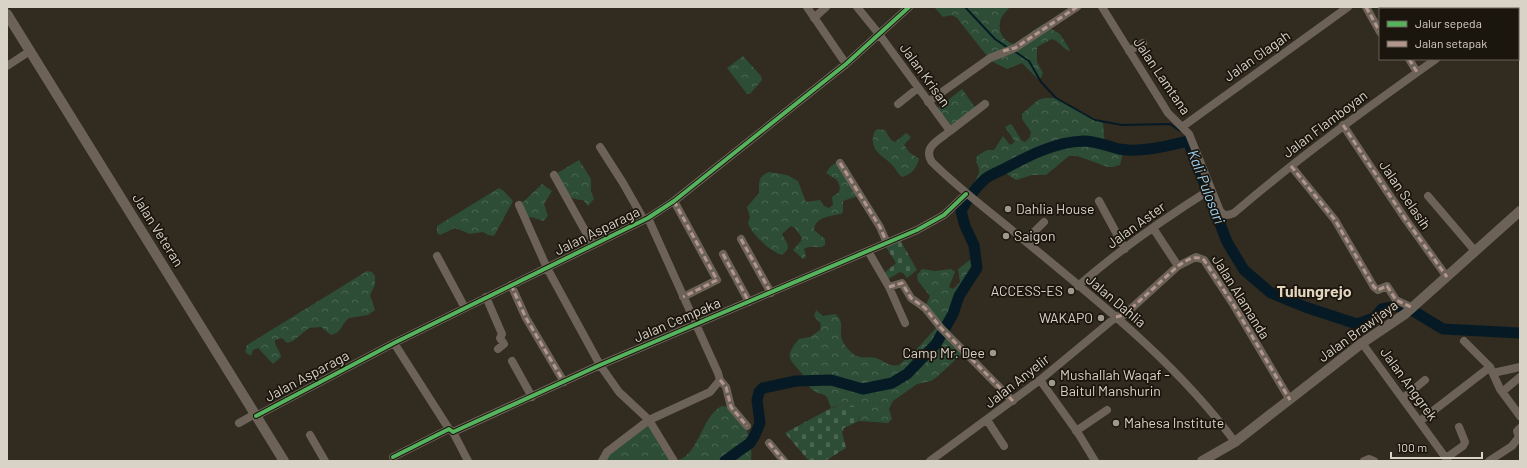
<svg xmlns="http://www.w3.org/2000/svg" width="1527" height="468" font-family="Barlow,sans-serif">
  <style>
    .forest { fill: url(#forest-crowns) }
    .cemetery { fill: url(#cemetery-stones) }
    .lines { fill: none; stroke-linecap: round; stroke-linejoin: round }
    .stream { stroke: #061a25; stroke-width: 2 }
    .river { stroke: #061a25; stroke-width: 11 }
    .minor { stroke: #6c6258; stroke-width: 8 }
    .major { stroke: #6d6257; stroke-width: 10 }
    .quiet { stroke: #b2968c; stroke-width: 3; stroke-dasharray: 6 3; stroke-linecap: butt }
    .cycleway-casing { stroke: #1a150d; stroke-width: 6 }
    .cycleway { stroke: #56b35d; stroke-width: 4 }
    .poi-dot { fill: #9e988d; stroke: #1a150d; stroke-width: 1.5 }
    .labels { text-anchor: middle; stroke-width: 3.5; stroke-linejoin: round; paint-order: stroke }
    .street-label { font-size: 14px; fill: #d9d2c7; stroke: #1a150d }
    .poi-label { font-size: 14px; fill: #d9d2c7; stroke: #1a150d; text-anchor: start }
    .water-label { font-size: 15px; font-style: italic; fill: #9bd1f5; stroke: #1a150d }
    .quarter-label { font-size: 16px; font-weight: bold; fill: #e3d4bd; stroke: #1a150d }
  </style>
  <defs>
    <pattern id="forest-crowns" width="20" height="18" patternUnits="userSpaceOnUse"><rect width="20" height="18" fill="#2d4d37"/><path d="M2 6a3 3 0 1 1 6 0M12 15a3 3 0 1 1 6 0" fill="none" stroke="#4b6652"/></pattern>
    <pattern id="cemetery-stones" width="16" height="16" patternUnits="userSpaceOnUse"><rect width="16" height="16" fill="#2d4d37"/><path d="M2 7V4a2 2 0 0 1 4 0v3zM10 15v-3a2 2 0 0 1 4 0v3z" fill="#4b6652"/></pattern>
  </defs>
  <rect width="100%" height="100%" fill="#312b20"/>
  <path class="forest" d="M 934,7 L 1010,7 C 1008,10 1005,12 1003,15 C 996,25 1000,41 1014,44 L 1043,24 L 1060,34 L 1070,50 L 1069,51 C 1062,48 1059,41 1052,39 L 1037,47 L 1037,62 L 1043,73 L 1041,78 L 1037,78 L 1022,63 L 1007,69 L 991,61 L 957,18 L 952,15 L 943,17 Z
    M 743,56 L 761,76 L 762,80 L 750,94 L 747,94 L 727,68 Z
    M 962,89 L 977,110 L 950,131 L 934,111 Z
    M 1045,98 L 1056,98 L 1103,123 L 1105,145 L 1124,149 L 1120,165 L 1113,167 L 1108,167 L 1077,156 L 1069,156 L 1046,175 L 1032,175 L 1016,180 L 1004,172 C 994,176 985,188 974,188 L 973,184 C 978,176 982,171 976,162 L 977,156 L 987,150 L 994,150 L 1003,136 L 1010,145 L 1015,142 L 1005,127 L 1010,124 L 1012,125 L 1022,141 L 1025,142 L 1030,137 L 1031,132 L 1022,119 L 1022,114 L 1038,100 Z
    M 878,129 L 885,130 L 891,140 L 895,142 L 906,133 L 911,137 L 904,145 L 909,152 L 919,159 C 917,168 911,175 902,177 C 898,174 897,171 894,167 C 885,156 871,153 873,137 C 874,133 874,131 878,129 Z
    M 579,160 L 591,179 L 591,191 L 594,199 L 588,206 L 583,200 C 564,199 564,190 554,175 Z
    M 839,161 C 852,164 854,185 858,196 L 843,201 L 843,212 L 841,214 C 830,216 815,217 814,230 L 825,239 L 825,245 C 820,250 812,244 804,249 L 806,257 L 803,259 L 793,250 L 801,241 L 802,238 L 795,228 L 791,226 L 782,234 C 786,243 793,247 782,255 C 771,252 752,235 748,223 L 750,217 L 747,207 L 759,193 C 759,183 758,176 769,172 L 787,175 L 798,181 L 806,202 L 820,200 L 824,206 L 829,208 L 833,205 L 832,197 L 839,192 L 840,187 L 837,180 L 826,173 L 831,166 Z
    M 542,184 L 552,191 L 544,204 L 548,216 L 543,221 L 531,217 L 524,220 L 521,204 Z
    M 499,188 L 504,191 L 513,201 L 494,236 L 488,235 L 483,232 L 470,234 L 455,228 L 440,235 L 437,233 L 437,226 Z
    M 970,260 L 976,262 L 977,268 L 959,296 L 949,322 L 939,322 L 926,305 L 930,296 L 918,281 L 917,275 L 922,269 L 935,271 L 951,269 L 955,272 L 949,287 L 953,289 L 960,282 L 958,269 Z
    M 367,271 L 372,272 L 375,276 L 375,285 L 370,295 L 375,310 L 368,315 L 349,318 C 341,324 342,333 331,335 L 321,327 L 309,328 L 293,341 L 287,343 L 282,338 L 275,340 C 274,347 281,351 281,357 L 273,364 L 258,348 L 253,350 L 251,356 L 245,352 L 247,345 Z
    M 816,310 L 823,316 L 835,314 C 843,320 841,326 841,334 C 840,341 851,354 857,356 C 863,359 869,356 876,358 C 885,361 888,367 899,365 L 915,351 L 936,328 L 941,328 L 965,351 L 938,376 L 931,381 L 917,384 L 893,401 L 889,409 L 892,419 L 888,423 L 859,421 L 857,406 L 836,406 L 831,408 L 827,397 C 823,393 817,394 813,390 C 808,387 806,380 803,375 C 790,359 783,358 799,339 L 810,337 L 820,330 L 821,324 L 814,316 Z
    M 722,406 L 731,407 C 746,426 753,436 751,461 L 602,461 L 649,420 L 672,456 L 678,460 C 698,456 702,415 722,406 Z"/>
  <path class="cemetery" d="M 899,238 L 917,270 L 907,278 L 903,273 L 900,272 L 885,281 L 882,275 L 896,263 L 884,244 Z
    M 844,405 L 857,406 L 859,421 L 844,428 L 842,432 L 846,448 L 825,461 L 809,461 L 785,433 L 831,408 Z"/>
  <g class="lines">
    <path class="stream" d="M 965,7 L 995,39 L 1008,48
      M 1014,51 L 1029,61 L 1041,82 L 1056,98 L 1095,120 L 1122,125 L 1170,124 L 1180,131"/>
    <path class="river" d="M 725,461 L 750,443 L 755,435 L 760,423 L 757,400 L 759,392 L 763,388 L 796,381 L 831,380 L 863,389 L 892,383 L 907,374 L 936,344 L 953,314 L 959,296 L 977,268 L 974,245 L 965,226 L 961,211 C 967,200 976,187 985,179 C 990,175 998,172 1004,169 C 1028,156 1055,142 1083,141 C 1096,141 1107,146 1119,149 C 1141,153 1167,146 1188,141 L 1227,242 L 1244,270 L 1271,293 L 1305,307 L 1357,324 L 1374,318 L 1382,309 L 1397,306 L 1415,312 L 1443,329 L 1520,333"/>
    <path class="minor" d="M 807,7 L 846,64
      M 857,7 L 879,34 L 950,131 C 939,140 922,147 932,162 C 957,187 985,208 1013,231 C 1091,296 1174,359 1235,442
      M 1102,7 L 1168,113 L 1189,134 L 1220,211 C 1224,216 1227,216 1234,213 C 1298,158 1367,108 1436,59
      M 1366,7 L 1380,32
      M 1465,7 L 1466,9
      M 1507,9 L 1509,7
      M 814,18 L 826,7
      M 1129,51 L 1143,43
      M 1409,59 L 1417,72
      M 7,66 L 30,51
      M 928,102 L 990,58 L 1015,48 L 1077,7
      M 898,104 L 918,88
      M 1343,125 L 1406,220 L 1447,277
      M 1182,127 L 1348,7
      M 950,131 L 985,104
      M 600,147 L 623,183 L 644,220
      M 840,163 L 880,227 L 887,243
      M 1291,166 L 1335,220 L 1374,287 L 1378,290 L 1387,286 L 1396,300 L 1413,308
      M 554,175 L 593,245
      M 1428,196 L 1475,251
      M 674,201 L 717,280 L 683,297
      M 1099,201 L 1125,249
      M 519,205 L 547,268 L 600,365 L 619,392 L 649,420 L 674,461
      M 1153,228 L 1178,266
      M 741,239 L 771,293
      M 1025,241 L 1044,222
      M 868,251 L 889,287 L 905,323
      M 723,254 L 749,302
      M 437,256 L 465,308
      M 511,285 L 526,318 L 564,382
      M 1078,286 C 1119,250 1165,218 1211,189
      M 889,287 L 902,283 L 911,298 L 925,308 L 941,328 L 1013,401
      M 486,297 L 502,334 L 500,338 L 504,344 L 498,349
      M 1464,341 L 1490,367 L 1500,389 L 1520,416
      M 394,343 L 449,429
      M 1362,343 L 1448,461
      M 512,361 L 532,397
      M 1493,373 L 1520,367
      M 720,380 L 726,387 L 731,407 L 747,426
      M 1040,380 L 1078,433 L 1095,461
      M 1502,392 L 1520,377
      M 1403,398 L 1425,380
      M 256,416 L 394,343 L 648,218 L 674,201 L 846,64 L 909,7
      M 987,420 L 1004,446
      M 1420,421 L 1490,367
      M 239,423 L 255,414
      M 1076,431 L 1107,410
      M 453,432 L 468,461
      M 310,435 L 325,461
      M 769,443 L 784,461
      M 393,457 L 449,429 L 453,432 L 600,365 L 917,230 L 944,215 L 966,194
      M 1446,458 L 1463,446 L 1465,442 L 1459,427
      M 602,461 L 607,452 L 649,420 L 710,392 L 720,380 L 718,373 L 648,218
      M 930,461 L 1040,380 L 1116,317 L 1124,315 L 1178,266 L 1196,257 L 1204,260 L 1233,304 L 1290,400
      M 1364,461 L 1369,459 L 1374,461
      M 1489,461 L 1512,446 L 1519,437 L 1517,431 L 1520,428"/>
    <path class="major" d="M 7,14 L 284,461
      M 1202,461 L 1235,442 L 1362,343 L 1405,314 L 1520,211"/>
    <path class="quiet" d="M 1366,7 L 1380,32
      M 1465,7 L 1466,9
      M 1003,51 L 1015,48 L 1077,7
      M 1409,59 L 1417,72
      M 1343,125 L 1406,220 L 1447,277
      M 840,163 L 880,227 L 887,243
      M 1291,166 L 1335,220 L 1374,287 L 1378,290 L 1387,286 L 1396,300 L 1413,308
      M 674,201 L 717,280 L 683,297
      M 741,239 L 771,293
      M 723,254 L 749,302
      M 511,285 L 526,318 L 564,382
      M 889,287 L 902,283 L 911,298 L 925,308 L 941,328 L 1013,401
      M 1116,317 L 1124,315 L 1178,266 C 1186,261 1194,254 1204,260 L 1233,304 L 1290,400
      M 720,380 L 726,387 L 731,407 L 747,426
      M 769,443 L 784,461"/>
    <defs>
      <path id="cycleway" d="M 256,416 L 394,343 L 648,218 L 674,201 L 846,64 L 909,7
        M 393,457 L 449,429 L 453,432 L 600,365 L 917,230 L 944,215 L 966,194"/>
    </defs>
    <use href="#cycleway" class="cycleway-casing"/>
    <use href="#cycleway" class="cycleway"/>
  </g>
  <g class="poi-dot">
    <circle cx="1008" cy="209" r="4"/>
    <circle cx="1006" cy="236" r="4"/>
    <circle cx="1071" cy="291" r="4"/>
    <circle cx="1101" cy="318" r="4"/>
    <circle cx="993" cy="353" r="4"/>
    <circle cx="1052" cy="383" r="4"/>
    <circle cx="1116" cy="423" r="4"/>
  </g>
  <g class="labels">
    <g class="street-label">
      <text transform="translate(1257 56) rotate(-35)" y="5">Jalan Glagah</text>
      <text transform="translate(925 75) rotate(54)" y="5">Jalan Krisan</text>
      <text transform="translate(1162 76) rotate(56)" y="5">Jalan Lamtana</text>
      <text transform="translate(1325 124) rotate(-37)" y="5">Jalan Flamboyan</text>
      <text transform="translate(1405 195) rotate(56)" y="5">Jalan Selasih</text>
      <text transform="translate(1136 225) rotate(-36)" y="5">Jalan Aster</text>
      <text transform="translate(158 230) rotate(58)" y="5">Jalan Veteran</text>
      <text transform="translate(597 231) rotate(-26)" y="5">Jalan Asparaga</text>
      <text transform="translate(1241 297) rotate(58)" y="5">Jalan Alamanda</text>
      <text transform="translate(1116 301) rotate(40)" y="5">Jalan Dahlia</text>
      <text transform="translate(677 320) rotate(-23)" y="5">Jalan Cempaka</text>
      <text transform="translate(1358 331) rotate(-36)" y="5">Jalan Brawijaya</text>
      <text transform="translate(307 376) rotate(-28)" y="5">Jalan Asparaga</text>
      <text transform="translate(1017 381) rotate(-38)" y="5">Jalan Anyelir</text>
      <text transform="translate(1409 384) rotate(54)" y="5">Jalan Anggrek</text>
    </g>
    <g class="poi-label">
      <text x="1016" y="214">Dahlia House</text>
      <text x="1014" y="241">Saigon</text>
      <text x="1063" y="296" text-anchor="end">ACCESS-ES</text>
      <text x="1093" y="323" text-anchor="end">WAKAPO</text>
      <text x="985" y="358" text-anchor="end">Camp Mr. Dee</text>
      <text x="1060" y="380">Mushallah Waqaf -<tspan x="1060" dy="16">Baitul Manshurin</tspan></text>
      <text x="1124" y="428">Mahesa Institute</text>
    </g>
    <g class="water-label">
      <text transform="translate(1206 187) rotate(69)" y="5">Kali Pulosari</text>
    </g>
    <g class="quarter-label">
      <text x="1314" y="297">Tulungrejo</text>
    </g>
  </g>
  <rect width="1527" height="468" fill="none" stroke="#d9d2c7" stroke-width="16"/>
  <rect x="1379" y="8" width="140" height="52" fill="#1a150d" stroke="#666157"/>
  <rect x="1387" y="21" width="20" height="6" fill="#56b35d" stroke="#666157"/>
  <text x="1415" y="28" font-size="12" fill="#d9d2c7">Jalur sepeda</text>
  <rect x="1387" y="41" width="20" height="6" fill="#b2968c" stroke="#666157"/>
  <text x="1415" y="48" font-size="12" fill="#d9d2c7">Jalan setapak</text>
  <path d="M1391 452v6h91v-6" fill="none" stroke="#d9d2c7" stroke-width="2"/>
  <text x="1397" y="452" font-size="12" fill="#d9d2c7" stroke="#1a150d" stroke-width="3" paint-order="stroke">100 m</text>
</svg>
